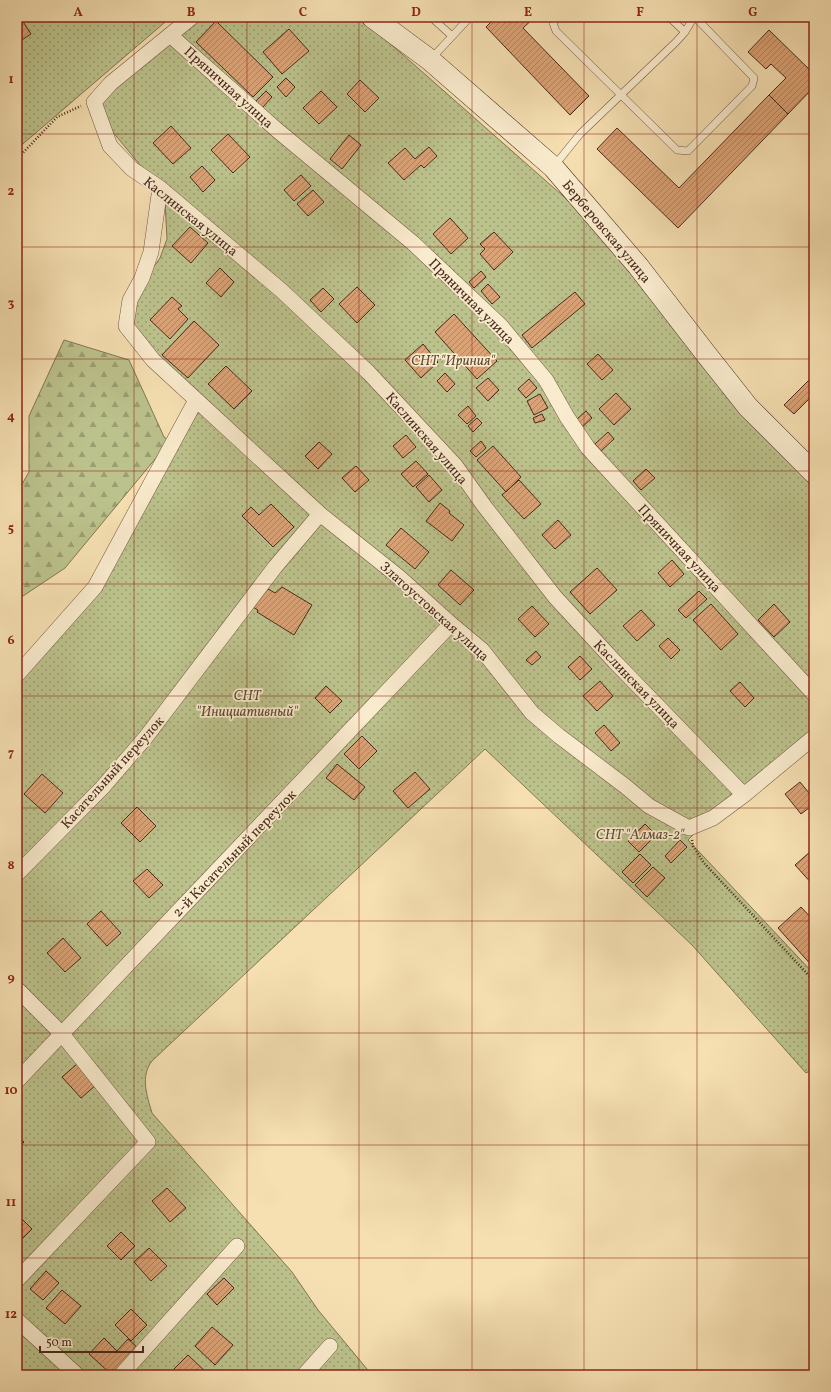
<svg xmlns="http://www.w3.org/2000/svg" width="831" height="1392" font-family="Vollkorn,serif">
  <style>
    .grass { fill: url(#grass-dots); stroke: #827654 }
    .forest { fill: url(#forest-firs); stroke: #827654 }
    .building { fill: url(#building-hatch); stroke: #49291c }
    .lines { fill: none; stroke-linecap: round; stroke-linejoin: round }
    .lane-casing { stroke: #745742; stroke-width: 8 }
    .street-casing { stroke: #745742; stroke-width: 16 }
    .secondary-casing { stroke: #49291c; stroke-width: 22 }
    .path { stroke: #49291c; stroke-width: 2.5; stroke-dasharray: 1 2; stroke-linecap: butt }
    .lane { stroke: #f9ebcd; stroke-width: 7 }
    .street { stroke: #f9ebcd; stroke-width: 15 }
    .secondary { stroke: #f9ebcd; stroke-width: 21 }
    .grid { fill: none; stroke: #8f2418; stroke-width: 1; stroke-opacity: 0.55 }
    .labels { text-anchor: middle; stroke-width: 3.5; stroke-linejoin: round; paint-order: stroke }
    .street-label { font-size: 14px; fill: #49291c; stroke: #f9ebcd }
    .park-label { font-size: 14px; font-style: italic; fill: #604832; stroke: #f9ebcd }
    .neatline { fill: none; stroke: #8f2418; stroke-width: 1.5 }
    .grid-label { font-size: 13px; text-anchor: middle; font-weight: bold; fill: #8f2418 }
  </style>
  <defs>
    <pattern id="grass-dots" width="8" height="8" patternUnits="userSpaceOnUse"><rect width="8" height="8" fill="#bcc28c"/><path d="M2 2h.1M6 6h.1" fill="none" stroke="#9b9e72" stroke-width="1.8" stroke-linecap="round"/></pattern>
    <pattern id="forest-firs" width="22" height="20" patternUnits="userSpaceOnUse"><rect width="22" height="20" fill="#bcc28c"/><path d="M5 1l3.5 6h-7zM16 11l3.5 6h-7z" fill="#9b9e72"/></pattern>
    <pattern id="building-hatch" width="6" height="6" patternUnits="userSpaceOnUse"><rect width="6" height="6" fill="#daa377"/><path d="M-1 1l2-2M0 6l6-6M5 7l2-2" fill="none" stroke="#b38561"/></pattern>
  </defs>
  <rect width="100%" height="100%" fill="#f6e0b2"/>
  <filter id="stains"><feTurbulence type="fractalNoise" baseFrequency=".005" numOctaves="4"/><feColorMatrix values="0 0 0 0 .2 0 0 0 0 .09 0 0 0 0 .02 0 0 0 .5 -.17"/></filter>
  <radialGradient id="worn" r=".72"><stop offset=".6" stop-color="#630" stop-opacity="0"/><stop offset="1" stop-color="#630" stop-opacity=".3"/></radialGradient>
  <path class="grass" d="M 17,17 L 171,17 L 17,149 Z
    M 197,17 L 360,17 L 605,233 L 814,480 L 814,741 L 709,818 L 688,840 L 814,974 L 814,1069 L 806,1073 L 692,945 L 485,749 L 152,1061 C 140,1076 147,1096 152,1113 L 292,1272 L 318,1310 L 372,1375 L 17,1375 L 17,666 L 91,584 L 195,394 L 150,349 L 129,324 L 127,304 L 160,258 L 167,239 L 165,202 L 145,171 L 98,114 L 107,92 Z"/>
  <path class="forest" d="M 64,340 L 129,360 L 164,437 L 170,441 L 65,568 L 17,600 L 17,493 L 29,472 L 29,416 Z"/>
  <path class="building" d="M 17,17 L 20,17 L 31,34 L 17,43 Z
    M 496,17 L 535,17 L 523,28 L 589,96 L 570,115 L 486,27 Z
    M 216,21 L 273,77 L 253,97 L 196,42 Z
    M 289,29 L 309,51 L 282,74 L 263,52 Z
    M 769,30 L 814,74 L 814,87 L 788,114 L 769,95 L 786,78 L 771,64 L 766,69 L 748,52 Z
    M 286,78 L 295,87 L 286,97 L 277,87 Z
    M 360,80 L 379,98 L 365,112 L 347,94 Z
    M 266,91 L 272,97 L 262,108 L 256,101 Z
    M 321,91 L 337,107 L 319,124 L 303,108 Z
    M 769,95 L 788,114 L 678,228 L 597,149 L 617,128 L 679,188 Z
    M 171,126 L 191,148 L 173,164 L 153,143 Z
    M 228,134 L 250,157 L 233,173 L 211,150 Z
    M 349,135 L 361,145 L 342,169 L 330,159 Z
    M 429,147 L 437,156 L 424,168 L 421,165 L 404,180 L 388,163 L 405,148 L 415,159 Z
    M 202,166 L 215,180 L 203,192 L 190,177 Z
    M 301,175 L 311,186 L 294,201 L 284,190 Z
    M 313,190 L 324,202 L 308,216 L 297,204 Z
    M 450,218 L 468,238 L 451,254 L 433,234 Z
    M 190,227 L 208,243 L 191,263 L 172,246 Z
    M 494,232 L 513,252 L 494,270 L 480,254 L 485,249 L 480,244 Z
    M 220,268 L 234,282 L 221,297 L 206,283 Z
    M 481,271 L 486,277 L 474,288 L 469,282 Z
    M 488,284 L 500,297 L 492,304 L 481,291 Z
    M 357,287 L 375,305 L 357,323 L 339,304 Z
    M 323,288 L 334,299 L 321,312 L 310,300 Z
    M 575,292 L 585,304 L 532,348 L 522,335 Z
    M 172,297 L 182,306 L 178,309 L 188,319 L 170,339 L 150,320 Z
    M 454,314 L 497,361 L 477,379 L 435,332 Z
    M 194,321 L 219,345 L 188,378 L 162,355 Z
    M 423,344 L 438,362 L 421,378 L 405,360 Z
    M 598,354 L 613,370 L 602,380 L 587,364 Z
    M 226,366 L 252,391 L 234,409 L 208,384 Z
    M 445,373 L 455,384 L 447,392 L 437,381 Z
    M 814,375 L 814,394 L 794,414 L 784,405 Z
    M 488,378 L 499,390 L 488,401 L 476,388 Z
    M 529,379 L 537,388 L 526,398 L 518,389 Z
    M 616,393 L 631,409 L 614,425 L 599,409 Z
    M 540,394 L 548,408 L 534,415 L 527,401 Z
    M 468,406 L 476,416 L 467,424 L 458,415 Z
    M 586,411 L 592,418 L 581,428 L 575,421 Z
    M 542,414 L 545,420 L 535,423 L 533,418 Z
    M 477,418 L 482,423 L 473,432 L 468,426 Z
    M 608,432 L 614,439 L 601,451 L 595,444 Z
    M 406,435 L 416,447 L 403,458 L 393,446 Z
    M 481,441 L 486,448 L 476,457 L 470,451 Z
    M 319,442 L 332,454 L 318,469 L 305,456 Z
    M 493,446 L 521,477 L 506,492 L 477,460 Z
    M 416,461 L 428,474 L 413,487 L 401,474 Z
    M 356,466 L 369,480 L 355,492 L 342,478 Z
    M 646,469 L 655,478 L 641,490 L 633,481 Z
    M 429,475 L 442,490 L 429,502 L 416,487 Z
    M 519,480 L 541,504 L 524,519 L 502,495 Z
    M 440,503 L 450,511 L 449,513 L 464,525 L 452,541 L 426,521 Z
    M 271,504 L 294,527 L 273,547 L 242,516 L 251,507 L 259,515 Z
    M 558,520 L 571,535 L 555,549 L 542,535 Z
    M 401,528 L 429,552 L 415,569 L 386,545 Z
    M 672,560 L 684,574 L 670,587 L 658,573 Z
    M 597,568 L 617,590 L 590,614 L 570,592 Z
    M 451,570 L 474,590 L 460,605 L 438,585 Z
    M 263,586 L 275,593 L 282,587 L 312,605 L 294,635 L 257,612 L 258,610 L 251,606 Z
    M 699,591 L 707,599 L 686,618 L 678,610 Z
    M 711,604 L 738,634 L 721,650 L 693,620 Z
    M 774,604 L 790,622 L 774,637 L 758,620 Z
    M 532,606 L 549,624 L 535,637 L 518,619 Z
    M 641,610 L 655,625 L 637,641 L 623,626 Z
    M 668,638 L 680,650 L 671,659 L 659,646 Z
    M 536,651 L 541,657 L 532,665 L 526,660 Z
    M 580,656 L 592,669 L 580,680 L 568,667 Z
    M 600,681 L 613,696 L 597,711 L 583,696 Z
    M 740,682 L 754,698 L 745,707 L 730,691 Z
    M 326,686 L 342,701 L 330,713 L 315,698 Z
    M 604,725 L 620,743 L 611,751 L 595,733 Z
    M 362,736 L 377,751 L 359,769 L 344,754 Z
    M 337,764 L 365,787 L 354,800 L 326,778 Z
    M 415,772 L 430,789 L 408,808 L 393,791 Z
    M 42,774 L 63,793 L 45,813 L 24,794 Z
    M 800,782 L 814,799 L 814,804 L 801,814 L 785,794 Z
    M 137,807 L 156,826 L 140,842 L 121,823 Z
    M 645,824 L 656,835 L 639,852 L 628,841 Z
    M 680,840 L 687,847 L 671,863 L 665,856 Z
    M 811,851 L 814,854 L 814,886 L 795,865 Z
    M 640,854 L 651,865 L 633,883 L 622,872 Z
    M 653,867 L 665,878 L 647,897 L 635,885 Z
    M 147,869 L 163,885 L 149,898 L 133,881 Z
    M 801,907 L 814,921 L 814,968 L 778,928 Z
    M 101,911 L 121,933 L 107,946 L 87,924 Z
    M 63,938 L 81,958 L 65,972 L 47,953 Z
    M 77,1064 L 96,1085 L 81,1098 L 62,1077 Z
    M 17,1136 L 24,1142 L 17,1150 Z
    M 167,1188 L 186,1208 L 170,1222 L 152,1201 Z
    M 17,1214 L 32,1229 L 17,1244 Z
    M 121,1232 L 135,1246 L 121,1260 L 107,1246 Z
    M 149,1248 L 167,1266 L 151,1281 L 134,1262 Z
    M 46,1271 L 59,1283 L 43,1300 L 30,1289 Z
    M 224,1278 L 234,1288 L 217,1305 L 207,1294 Z
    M 62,1290 L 81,1306 L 65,1324 L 46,1308 Z
    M 131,1309 L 147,1325 L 131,1341 L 115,1325 Z
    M 212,1327 L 233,1345 L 215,1365 L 195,1346 Z
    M 104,1338 L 117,1351 L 128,1339 L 138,1348 L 114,1375 L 112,1375 L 89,1354 Z
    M 188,1355 L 209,1375 L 178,1375 L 173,1370 Z"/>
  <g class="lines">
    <defs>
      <path id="lane" d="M 431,17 L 452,36
        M 558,17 L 553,23 L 556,31 L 677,150 L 688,151 L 752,86 L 754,78 L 695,17
        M 669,17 L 685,32
        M 431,59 L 470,17
        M 555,165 L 580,134 L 676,42 L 685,32 L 694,17"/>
      <path id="street" d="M 192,17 L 111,83 L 94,102 L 110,146 L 132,169 L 160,188 L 282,291 L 369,373 L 455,465 L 485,507 L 555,597 L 615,662 L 744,795
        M 170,35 L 277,130 L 413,243 L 501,326 L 546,380 L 567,417 L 588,448 L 814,694
        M 160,188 L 151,252 L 142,278 L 130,300 L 126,326 L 153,360 L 320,514 L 399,577 L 451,624 L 482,650 L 532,713 L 559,736 L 625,786 L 649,806 L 689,828 L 713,818 L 744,795 L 814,737
        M 17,675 L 95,587 L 196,400
        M 17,874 L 102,788 L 146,737 L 275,567 L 320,514
        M 17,989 L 62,1034 L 148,1142 L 17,1280
        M 17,1081 L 451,624
        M 17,1320 L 77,1375
        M 121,1375 L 237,1246
        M 304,1375 L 330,1346"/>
      <path id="secondary" d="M 372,17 L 430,60 L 553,167 L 638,266 L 706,354 L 748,407 L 814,473"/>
    </defs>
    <use href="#lane" class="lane-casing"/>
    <use href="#street" class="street-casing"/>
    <use href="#secondary" class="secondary-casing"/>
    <path class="path" d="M 17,159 L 57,117 L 81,106
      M 692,840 L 693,846 L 704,863 L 814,981"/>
    <use href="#lane" class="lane"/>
    <use href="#street" class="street"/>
    <use href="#secondary" class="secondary"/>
  </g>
  <path class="grid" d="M 134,17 L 134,1375M 247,17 L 247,1375M 359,17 L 359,1375M 472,17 L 472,1375M 584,17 L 584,1375M 697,17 L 697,1375M 17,134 L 814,134M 17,247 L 814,247M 17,359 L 814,359M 17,471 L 814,471M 17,584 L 814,584M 17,696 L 814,696M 17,808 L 814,808M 17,921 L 814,921M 17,1033 L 814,1033M 17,1145 L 814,1145M 17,1258 L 814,1258"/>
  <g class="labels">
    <g class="street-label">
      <text transform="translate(229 87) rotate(42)" y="5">Пряничная улица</text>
      <text transform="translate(191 216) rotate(39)" y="5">Каслинская улица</text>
      <text transform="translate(607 231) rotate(50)" y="5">Берберовская улица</text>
      <text transform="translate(472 301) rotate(45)" y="5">Пряничная улица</text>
      <text transform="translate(427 438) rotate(49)" y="5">Каслинская улица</text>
      <text transform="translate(680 548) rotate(47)" y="5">Пряничная улица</text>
      <text transform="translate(435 611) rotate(42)" y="5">Златоустовская улица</text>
      <text transform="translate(637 684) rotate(46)" y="5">Каслинская улица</text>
      <text transform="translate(112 772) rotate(-48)" y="5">Касательный переулок</text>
      <text transform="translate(234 853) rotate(-46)" y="5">2-й Касательный переулок</text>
    </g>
    <g class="park-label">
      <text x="453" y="365">СНТ "Ириния"</text>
      <text x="247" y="700">СНТ<tspan x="247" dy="16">"Инициативный"</tspan></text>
      <text x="640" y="839">СНТ "Алмаз-2"</text>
    </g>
  </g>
  <rect width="831" height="1392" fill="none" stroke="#f6e0b2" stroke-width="44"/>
  <path d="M40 1346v6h103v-6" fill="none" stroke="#49291c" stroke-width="2"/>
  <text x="46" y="1346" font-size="12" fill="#49291c" stroke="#f9ebcd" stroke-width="3" paint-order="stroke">50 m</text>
  <rect x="22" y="22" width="787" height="1348" class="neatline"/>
  <g class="grid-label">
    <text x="78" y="16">A</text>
    <text x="191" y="16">B</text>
    <text x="303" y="16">C</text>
    <text x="416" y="16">D</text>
    <text x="528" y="16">E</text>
    <text x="640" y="16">F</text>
    <text x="753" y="16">G</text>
    <text x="11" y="83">1</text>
    <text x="11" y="195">2</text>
    <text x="11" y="307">3</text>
    <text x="11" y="420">4</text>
    <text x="11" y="532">5</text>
    <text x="11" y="644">6</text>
    <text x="11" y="757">7</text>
    <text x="11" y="869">8</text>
    <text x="11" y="981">9</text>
    <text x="11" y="1094">10</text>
    <text x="11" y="1206">11</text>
    <text x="11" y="1318">12</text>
  </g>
  <rect width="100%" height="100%" filter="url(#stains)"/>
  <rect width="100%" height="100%" fill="url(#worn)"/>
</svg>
